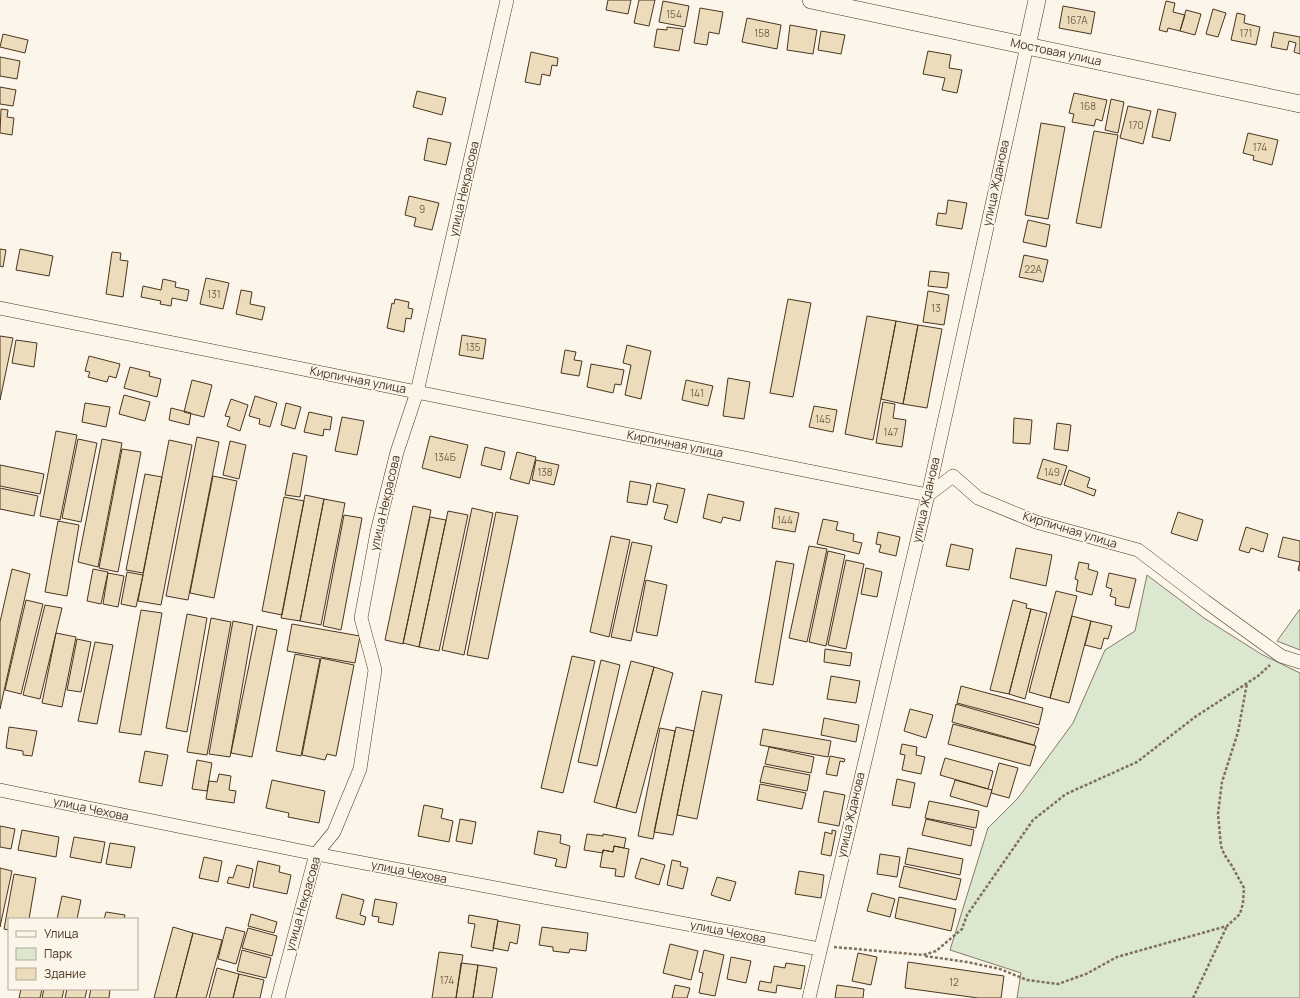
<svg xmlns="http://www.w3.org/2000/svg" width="1300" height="998" font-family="Manrope,sans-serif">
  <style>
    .green { fill: #dce7d0; stroke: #887966 }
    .building { fill: #ecdcbc; stroke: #4a3520 }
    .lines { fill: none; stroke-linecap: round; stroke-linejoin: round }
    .minor-casing { stroke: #4a3520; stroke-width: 14 }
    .tertiary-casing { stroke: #4a3520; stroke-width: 18 }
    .path { stroke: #7f6f5c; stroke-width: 2.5; stroke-dasharray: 3 2; stroke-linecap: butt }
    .minor { stroke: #fbf6e9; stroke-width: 13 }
    .tertiary { stroke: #fbf6e9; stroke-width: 17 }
    .labels { text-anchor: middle; stroke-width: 3; stroke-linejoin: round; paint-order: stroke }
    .number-label { font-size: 10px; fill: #725f47 }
    .street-label { font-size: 12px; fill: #4a3520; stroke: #fbf6e9 }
  </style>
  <rect width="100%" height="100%" fill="#fbf6e9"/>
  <path class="green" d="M 1147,575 L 1204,618 L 1261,654 L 1300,673 L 1300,998 L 1017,998 L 1021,973 L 950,950 L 988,828 L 1018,798 L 1073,723 L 1105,650 L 1135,631 Z
    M 1300,609 L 1300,650 L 1277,641 Z"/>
  <path class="building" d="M 608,0 L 631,0 L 628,14 L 606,10 Z
    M 639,0 L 655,0 L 649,26 L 634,23 Z
    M 663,1 L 689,6 L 685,27 L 659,22 Z
    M 1166,1 L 1175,3 L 1173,12 L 1185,15 L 1180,31 L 1168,28 L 1167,32 L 1159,30 Z
    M 1063,6 L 1095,12 L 1091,34 L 1059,28 Z
    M 700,8 L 723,12 L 719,34 L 709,32 L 707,45 L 694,43 Z
    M 1213,9 L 1226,13 L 1218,37 L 1206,34 Z
    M 1186,10 L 1201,14 L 1195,35 L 1180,31 Z
    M 1237,13 L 1245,15 L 1244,23 L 1260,27 L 1256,45 L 1231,40 Z
    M 747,18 L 781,25 L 777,49 L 742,42 Z
    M 790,25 L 817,30 L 813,54 L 787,50 Z
    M 667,27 L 683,29 L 679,51 L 654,47 L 657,29 L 667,30 Z
    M 821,31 L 845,35 L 841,54 L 818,50 Z
    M 1274,32 L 1300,37 L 1300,54 L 1294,52 L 1296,43 L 1289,41 L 1287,50 L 1271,47 Z
    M 3,34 L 28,40 L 25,53 L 0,47 Z
    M 928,51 L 951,55 L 949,68 L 962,70 L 957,93 L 942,90 L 945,78 L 923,74 Z
    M 531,52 L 558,58 L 557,66 L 552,65 L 550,76 L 542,74 L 540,85 L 525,82 Z
    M 0,57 L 20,61 L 17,79 L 0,76 Z
    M 0,87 L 16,90 L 13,106 L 0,104 Z
    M 417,91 L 446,98 L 442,115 L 413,107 Z
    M 1074,93 L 1107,100 L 1102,121 L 1096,119 L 1094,126 L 1072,122 L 1074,114 L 1069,113 Z
    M 1111,99 L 1124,102 L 1118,133 L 1105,130 Z
    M 1128,106 L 1151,111 L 1143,144 L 1120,138 Z
    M 1,109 L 8,110 L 7,117 L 14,118 L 12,135 L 0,133 Z
    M 1158,109 L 1176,113 L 1170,141 L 1152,137 Z
    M 1041,123 L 1065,127 L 1048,219 L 1025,215 Z
    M 1094,131 L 1118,135 L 1101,228 L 1076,223 Z
    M 1248,133 L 1278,140 L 1272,165 L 1253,160 L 1254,156 L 1243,153 Z
    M 428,138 L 451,143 L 446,165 L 424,160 Z
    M 409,196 L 439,203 L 432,230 L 414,226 L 416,218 L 405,215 Z
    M 948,200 L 967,203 L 962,229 L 936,225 L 938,213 L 946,214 Z
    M 1028,220 L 1050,225 L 1046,247 L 1023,242 Z
    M 0,249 L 6,250 L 3,267 L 0,266 Z
    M 20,249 L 53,256 L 49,276 L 16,270 Z
    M 112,252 L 121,253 L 120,260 L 128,261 L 123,297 L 106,294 Z
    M 1024,255 L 1048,260 L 1043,282 L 1019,277 Z
    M 930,271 L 949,273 L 947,288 L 928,286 Z
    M 206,278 L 229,283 L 223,309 L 200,304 Z
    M 163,279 L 176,282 L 175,287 L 189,290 L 187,301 L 172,298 L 171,306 L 160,304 L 161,301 L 141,297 L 143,286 L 161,290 Z
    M 241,290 L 252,292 L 250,304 L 265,307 L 262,320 L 236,314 Z
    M 928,291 L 949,295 L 944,325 L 923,322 Z
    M 395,299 L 409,302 L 408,308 L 413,309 L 411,319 L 406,318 L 404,332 L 387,328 L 392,303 L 394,304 Z
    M 788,299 L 811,303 L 793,397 L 770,393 Z
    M 867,316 L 896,321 L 873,440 L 845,434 Z
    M 896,321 L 918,325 L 903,404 L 881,399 Z
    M 918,325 L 942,329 L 927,408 L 903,404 Z
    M 462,335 L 486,339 L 483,359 L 459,355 Z
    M 0,336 L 13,338 L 0,400 Z
    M 16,340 L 37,343 L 34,367 L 12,363 Z
    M 627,345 L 651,351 L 641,399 L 625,395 L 631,365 L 623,363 Z
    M 565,350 L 576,352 L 574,360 L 582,361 L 579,376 L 561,373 Z
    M 89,356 L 120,364 L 116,378 L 109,376 L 107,382 L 88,377 L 90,372 L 85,371 Z
    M 591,364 L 624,370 L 621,385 L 615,384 L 613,393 L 587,387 Z
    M 130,367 L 150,372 L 149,376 L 161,379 L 157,397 L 124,388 Z
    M 728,378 L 750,382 L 744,419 L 723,416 Z
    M 192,380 L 212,385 L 204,417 L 184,412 Z
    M 686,380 L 713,386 L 708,406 L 682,400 Z
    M 124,395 L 150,402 L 145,421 L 119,414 Z
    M 255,396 L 277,403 L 270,427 L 259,424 L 260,419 L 249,416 Z
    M 231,399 L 248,405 L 240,431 L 227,426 L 230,417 L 225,416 Z
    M 883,402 L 895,404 L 893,418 L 906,420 L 902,447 L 876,443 Z
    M 85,403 L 110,407 L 106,427 L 82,422 Z
    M 286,403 L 301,407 L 295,429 L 281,425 Z
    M 814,406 L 837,410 L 833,432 L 809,427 Z
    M 171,408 L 191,413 L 189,425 L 169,420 Z
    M 309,412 L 332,417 L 330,430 L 324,429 L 323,436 L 304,432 Z
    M 342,417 L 364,421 L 357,455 L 335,451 Z
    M 1014,418 L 1032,420 L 1030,444 L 1013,443 Z
    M 1057,423 L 1071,425 L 1068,451 L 1054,449 Z
    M 56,431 L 77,435 L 60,520 L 40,516 Z
    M 430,436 L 468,445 L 460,478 L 422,468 Z
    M 197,437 L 219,442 L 188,600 L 166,596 Z
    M 78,439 L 97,443 L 81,522 L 62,518 Z
    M 102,439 L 122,443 L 98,567 L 78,562 Z
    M 169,440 L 192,445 L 161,605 L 138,601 Z
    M 230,441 L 246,445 L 239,479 L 223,475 Z
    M 485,447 L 505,452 L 501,470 L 481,465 Z
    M 122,449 L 141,452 L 118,572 L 99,568 Z
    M 517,452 L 536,457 L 529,484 L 510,479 Z
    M 293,453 L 307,456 L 300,497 L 285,495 Z
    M 1043,459 L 1067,466 L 1061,485 L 1037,478 Z
    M 536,460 L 559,465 L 554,485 L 532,480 Z
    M 0,465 L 44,474 L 40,494 L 0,486 Z
    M 1069,470 L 1090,478 L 1087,487 L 1096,490 L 1094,496 L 1064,485 Z
    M 145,474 L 162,477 L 143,573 L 126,570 Z
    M 213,476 L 237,481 L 214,598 L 190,593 Z
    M 630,481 L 651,485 L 647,505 L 627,502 Z
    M 657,483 L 685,489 L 677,523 L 664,519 L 668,505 L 653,502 Z
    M 0,488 L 38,496 L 34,516 L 0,509 Z
    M 708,494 L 744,502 L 740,521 L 723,517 L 721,523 L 703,518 Z
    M 305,495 L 324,499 L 300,621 L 281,618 Z
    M 284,497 L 304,501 L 282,615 L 262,611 Z
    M 324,499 L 345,503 L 321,625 L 300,621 Z
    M 413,506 L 431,510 L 403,644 L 385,640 Z
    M 472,508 L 493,513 L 464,655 L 442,650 Z
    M 775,508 L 799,513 L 795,532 L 772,528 Z
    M 448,511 L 468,515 L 439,651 L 419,647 Z
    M 496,512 L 518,516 L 488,659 L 467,655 Z
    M 1178,512 L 1203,520 L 1197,541 L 1171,533 Z
    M 344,515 L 362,518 L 341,630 L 323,626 Z
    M 430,517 L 446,520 L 419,647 L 403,643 Z
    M 823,519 L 838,522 L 836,530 L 854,534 L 853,541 L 862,543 L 859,554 L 817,544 Z
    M 58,521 L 79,525 L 67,596 L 45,592 Z
    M 1246,527 L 1268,534 L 1263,552 L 1251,548 L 1249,553 L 1239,550 Z
    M 878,532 L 900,537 L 896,556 L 879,552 L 881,545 L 876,544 Z
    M 611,536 L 630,540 L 609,637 L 590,632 Z
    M 1283,537 L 1300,541 L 1300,571 L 1298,570 L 1300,562 L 1278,557 Z
    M 632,542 L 652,546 L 631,641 L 611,637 Z
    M 951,544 L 973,549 L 969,570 L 946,566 Z
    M 809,546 L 827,549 L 807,642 L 789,638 Z
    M 1016,548 L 1052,555 L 1046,586 L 1010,578 Z
    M 828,551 L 845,555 L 826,646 L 809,642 Z
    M 846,560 L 864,564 L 846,649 L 828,645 Z
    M 776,561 L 794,564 L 773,685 L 755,682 Z
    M 1079,562 L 1089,564 L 1088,569 L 1098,572 L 1092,595 L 1076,591 L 1078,580 L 1075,579 Z
    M 866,568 L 882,572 L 877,597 L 861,594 Z
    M 12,569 L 30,574 L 0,709 L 0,622 Z
    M 93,569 L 108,572 L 101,604 L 87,601 Z
    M 127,572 L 143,575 L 136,607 L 121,604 Z
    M 108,573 L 124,576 L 118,607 L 103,604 Z
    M 1109,573 L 1136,579 L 1129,608 L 1115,605 L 1116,598 L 1110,596 L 1112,589 L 1106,587 Z
    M 646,580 L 667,585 L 657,636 L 636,632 Z
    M 1056,591 L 1077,596 L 1050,698 L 1029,692 Z
    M 26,600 L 43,604 L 21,694 L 5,690 Z
    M 1013,600 L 1027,604 L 1026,608 L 1031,609 L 1009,694 L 990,690 Z
    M 45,605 L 62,608 L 40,699 L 23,695 Z
    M 1031,609 L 1047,613 L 1025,699 L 1009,694 Z
    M 141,610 L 162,613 L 141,735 L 119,732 Z
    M 187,614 L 207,618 L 187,732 L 166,728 Z
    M 1072,616 L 1091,621 L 1069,703 L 1050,698 Z
    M 211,618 L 231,622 L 207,755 L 187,752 Z
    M 233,621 L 253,625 L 230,757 L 209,754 Z
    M 1091,621 L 1112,626 L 1108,639 L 1104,638 L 1101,649 L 1085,645 Z
    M 292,624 L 360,636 L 355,663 L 287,651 Z
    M 257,626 L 277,630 L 252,757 L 231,753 Z
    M 56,633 L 76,637 L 62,707 L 42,703 Z
    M 77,639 L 91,642 L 81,692 L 67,690 Z
    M 95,642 L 113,645 L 97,724 L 78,721 Z
    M 825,649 L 852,653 L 850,666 L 824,662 Z
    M 295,654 L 320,659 L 301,756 L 276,751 Z
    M 572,656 L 595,661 L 563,793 L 541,788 Z
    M 321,658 L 354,665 L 336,756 L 327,754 L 325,760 L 302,755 Z
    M 601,660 L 620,665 L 597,766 L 578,762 Z
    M 631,661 L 654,667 L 616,808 L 594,802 Z
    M 654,667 L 673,673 L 636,813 L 616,808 Z
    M 831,676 L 860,681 L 856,703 L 827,699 Z
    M 961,686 L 1043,708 L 1039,725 L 957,703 Z
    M 702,691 L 722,695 L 697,819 L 677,815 Z
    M 956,704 L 1039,728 L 1034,745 L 952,722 Z
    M 910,709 L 933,715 L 926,738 L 904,731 Z
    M 824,718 L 859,725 L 856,742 L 821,735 Z
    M 953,724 L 1036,746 L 1030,766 L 948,744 Z
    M 9,727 L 37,731 L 32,756 L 23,755 L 23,751 L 6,748 Z
    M 676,727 L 694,731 L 673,835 L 654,832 Z
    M 660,728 L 675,731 L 653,839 L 638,836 Z
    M 763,729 L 831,741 L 828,757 L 760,745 Z
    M 902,744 L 917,747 L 916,755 L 925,757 L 921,774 L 902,770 L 905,755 L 900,754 Z
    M 769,747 L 814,757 L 811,773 L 765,764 Z
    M 145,751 L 168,755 L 162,786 L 139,782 Z
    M 830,756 L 845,759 L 844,762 L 840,761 L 837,776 L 826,774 Z
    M 945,758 L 993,771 L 988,789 L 940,775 Z
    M 197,760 L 212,763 L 207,791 L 192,789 Z
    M 999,763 L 1018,768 L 1009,798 L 991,793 Z
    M 764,766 L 810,775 L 807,791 L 760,782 Z
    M 219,774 L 231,776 L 229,790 L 236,791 L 234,803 L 206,799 L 209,781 L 217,782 Z
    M 897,779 L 915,783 L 910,808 L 892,805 Z
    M 272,780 L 325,791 L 319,823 L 288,817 L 289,813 L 266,808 Z
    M 955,780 L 992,790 L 987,807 L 950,796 Z
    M 760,784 L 806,793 L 802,809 L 757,800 Z
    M 824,791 L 845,795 L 839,826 L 818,822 Z
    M 929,801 L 979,811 L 976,828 L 925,818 Z
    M 424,805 L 443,809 L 441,818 L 453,821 L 449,842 L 418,836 Z
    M 460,819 L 476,822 L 472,844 L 456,841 Z
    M 926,819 L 974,830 L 971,846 L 922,835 Z
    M 0,826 L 15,829 L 11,849 L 0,847 Z
    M 22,830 L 59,837 L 56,857 L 18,850 Z
    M 832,830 L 836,831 L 831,856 L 821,854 L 825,832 L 832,834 Z
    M 538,831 L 561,835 L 560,843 L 570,846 L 566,868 L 555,866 L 557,859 L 534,854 Z
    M 587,834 L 603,836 L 603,834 L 626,838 L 624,848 L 614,846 L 613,852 L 603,850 L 603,853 L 584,850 Z
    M 74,837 L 105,842 L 101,863 L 70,857 Z
    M 110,843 L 135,847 L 131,868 L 106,864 Z
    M 614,846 L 629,849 L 624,877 L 615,876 L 616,869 L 600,867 L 603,850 L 613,852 Z
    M 908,848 L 963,859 L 960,875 L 905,864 Z
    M 880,854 L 900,857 L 897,877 L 877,874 Z
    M 204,857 L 222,861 L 218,882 L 199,878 Z
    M 641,858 L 665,865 L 659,885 L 635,878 Z
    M 672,860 L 681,862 L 680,866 L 688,868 L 683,889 L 667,885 Z
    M 258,861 L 280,866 L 279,872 L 291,875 L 287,894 L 253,887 Z
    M 237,865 L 253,869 L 249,888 L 227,883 L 229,877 L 233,878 Z
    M 904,866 L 961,879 L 956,900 L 899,887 Z
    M 0,868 L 12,871 L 0,927 Z
    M 799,871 L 824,875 L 821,898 L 795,894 Z
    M 14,874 L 36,878 L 29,919 L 9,919 L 9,930 L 4,929 Z
    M 717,877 L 736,882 L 730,901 L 711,895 Z
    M 872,893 L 895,899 L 890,917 L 867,911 Z
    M 342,894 L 364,900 L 360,915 L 366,917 L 364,925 L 336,918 Z
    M 62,896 L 81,900 L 77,919 L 57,919 Z
    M 899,897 L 956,909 L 951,931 L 895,918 Z
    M 375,899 L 397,903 L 393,925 L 378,922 L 379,917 L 372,916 Z
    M 106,912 L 125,915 L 124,919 L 104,919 Z
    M 251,914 L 277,922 L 274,933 L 248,926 Z
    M 469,915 L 498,920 L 493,951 L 471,947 L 475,924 L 468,923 Z
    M 498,921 L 520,925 L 517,944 L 510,942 L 508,951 L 493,948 Z
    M 173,927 L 193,933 L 176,998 L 154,998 Z
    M 226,927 L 245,932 L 236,964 L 218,959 Z
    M 542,927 L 588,933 L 586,951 L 570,949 L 569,953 L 553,951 L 553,947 L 539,945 Z
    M 248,928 L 277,936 L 272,956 L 242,948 Z
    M 193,933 L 222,940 L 206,998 L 176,998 Z
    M 670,944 L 698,951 L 691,980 L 663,973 Z
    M 242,950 L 271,958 L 266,978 L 237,971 Z
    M 704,950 L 724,955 L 715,996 L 699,993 L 703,973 L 699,972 Z
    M 439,952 L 463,955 L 456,998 L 432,998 Z
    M 858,953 L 877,957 L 871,985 L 852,981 Z
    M 731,957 L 751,961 L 746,983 L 727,979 Z
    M 908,962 L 1004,976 L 1001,998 L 978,998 L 905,988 Z
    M 461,963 L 478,965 L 473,998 L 456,998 Z
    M 786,963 L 805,966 L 801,989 L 777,985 L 776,993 L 758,990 L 760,981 L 771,983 L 774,966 L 785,968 Z
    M 478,965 L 497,968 L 492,998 L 473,998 Z
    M 217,968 L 239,974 L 233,998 L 209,998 Z
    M 239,974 L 264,980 L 260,998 L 233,998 Z
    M 675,985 L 690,988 L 687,998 L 672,998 Z
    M 837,985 L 864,989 L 863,998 L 835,998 Z
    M 21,989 L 42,989 L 40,998 L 19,998 Z
    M 44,989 L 64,989 L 62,998 L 42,998 Z
    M 67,989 L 87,989 L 85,998 L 65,998 Z
    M 91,989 L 110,989 L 109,998 L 89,998 Z"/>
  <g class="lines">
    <defs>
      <path id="minor" d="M 0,308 L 928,495 L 953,476 L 978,498 L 1036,522 L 1138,550 L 1205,601 L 1281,656 L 1300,662
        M 0,790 L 316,854 L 819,949
        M 278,998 L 316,854 L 334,832 L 360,769 L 375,670 L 361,618 L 377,532 L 397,452 L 417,392 L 507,0
        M 809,998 L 928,495 L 1027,46"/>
      <path id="tertiary" d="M 811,0 L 1300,104
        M 1027,46 L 1037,0"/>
    </defs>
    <use href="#minor" class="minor-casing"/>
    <use href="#tertiary" class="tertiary-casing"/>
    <path class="path" d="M 834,947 L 923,955 L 936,951 L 962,929 L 967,915 L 1033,820 L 1066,794 L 1137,762 L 1195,717 L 1258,676 L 1270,665
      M 925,956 L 967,962 L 1000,969 L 1027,980 L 1058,984 L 1086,974 L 1117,957 L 1227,926 L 1240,914 L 1243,903 L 1244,888 L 1232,866 L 1224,854 L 1221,846 L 1218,814 L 1222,782 L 1238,732 L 1247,683
      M 1193,998 L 1227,926"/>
    <use href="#minor" class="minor"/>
    <use href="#tertiary" class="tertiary"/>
  </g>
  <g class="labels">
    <g class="number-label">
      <text x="674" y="18">154</text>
      <text x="1077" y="24">167А</text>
      <text x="762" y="37">158</text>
      <text x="1246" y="37">171</text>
      <text x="1088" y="110">168</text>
      <text x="1136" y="129">170</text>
      <text x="1260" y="151">174</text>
      <text x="422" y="213">9</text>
      <text x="1033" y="273">22А</text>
      <text x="214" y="298">131</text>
      <text x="936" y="312">13</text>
      <text x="473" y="351">135</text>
      <text x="697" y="397">141</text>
      <text x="823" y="423">145</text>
      <text x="891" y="436">147</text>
      <text x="445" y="461">134Б</text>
      <text x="545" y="476">138</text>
      <text x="1052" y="476">149</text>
      <text x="785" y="524">144</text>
      <text x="447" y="984">174</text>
      <text x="954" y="986">12</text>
    </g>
    <g class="street-label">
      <text transform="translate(1056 52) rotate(12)" y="4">Мостовая улица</text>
      <text transform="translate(996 183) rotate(-78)" y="4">улица Жданова</text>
      <text transform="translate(464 189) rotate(-77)" y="4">улица Некрасова</text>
      <text transform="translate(358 380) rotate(11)" y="4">Кирпичная улица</text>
      <text transform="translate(675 444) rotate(11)" y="4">Кирпичная улица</text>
      <text transform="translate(926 500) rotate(-77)" y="4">улица Жданова</text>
      <text transform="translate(385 503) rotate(-77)" y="4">улица Некрасова</text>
      <text transform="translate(1070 530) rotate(17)" y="4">Кирпичная улица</text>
      <text transform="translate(91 809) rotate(12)" y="4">улица Чехова</text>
      <text transform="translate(851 815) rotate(-77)" y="4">улица Жданова</text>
      <text transform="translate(409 872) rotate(11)" y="4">улица Чехова</text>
      <text transform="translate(303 904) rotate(-74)" y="4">улица Некрасова</text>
      <text transform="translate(728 932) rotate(11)" y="4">улица Чехова</text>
    </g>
  </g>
  <rect x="8" y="918" width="130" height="72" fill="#fbf6e9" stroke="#b4a999"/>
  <rect x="16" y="931" width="20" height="6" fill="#fbf6e9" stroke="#b4a999"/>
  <text x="44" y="938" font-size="12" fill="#4a3520">Улица</text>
  <rect x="16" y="948" width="20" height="12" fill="#dce7d0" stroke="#b4a999"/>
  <text x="44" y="958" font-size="12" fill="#4a3520">Парк</text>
  <rect x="16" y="968" width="20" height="12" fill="#ecdcbc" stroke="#b4a999"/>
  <text x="44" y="978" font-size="12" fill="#4a3520">Здание</text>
</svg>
